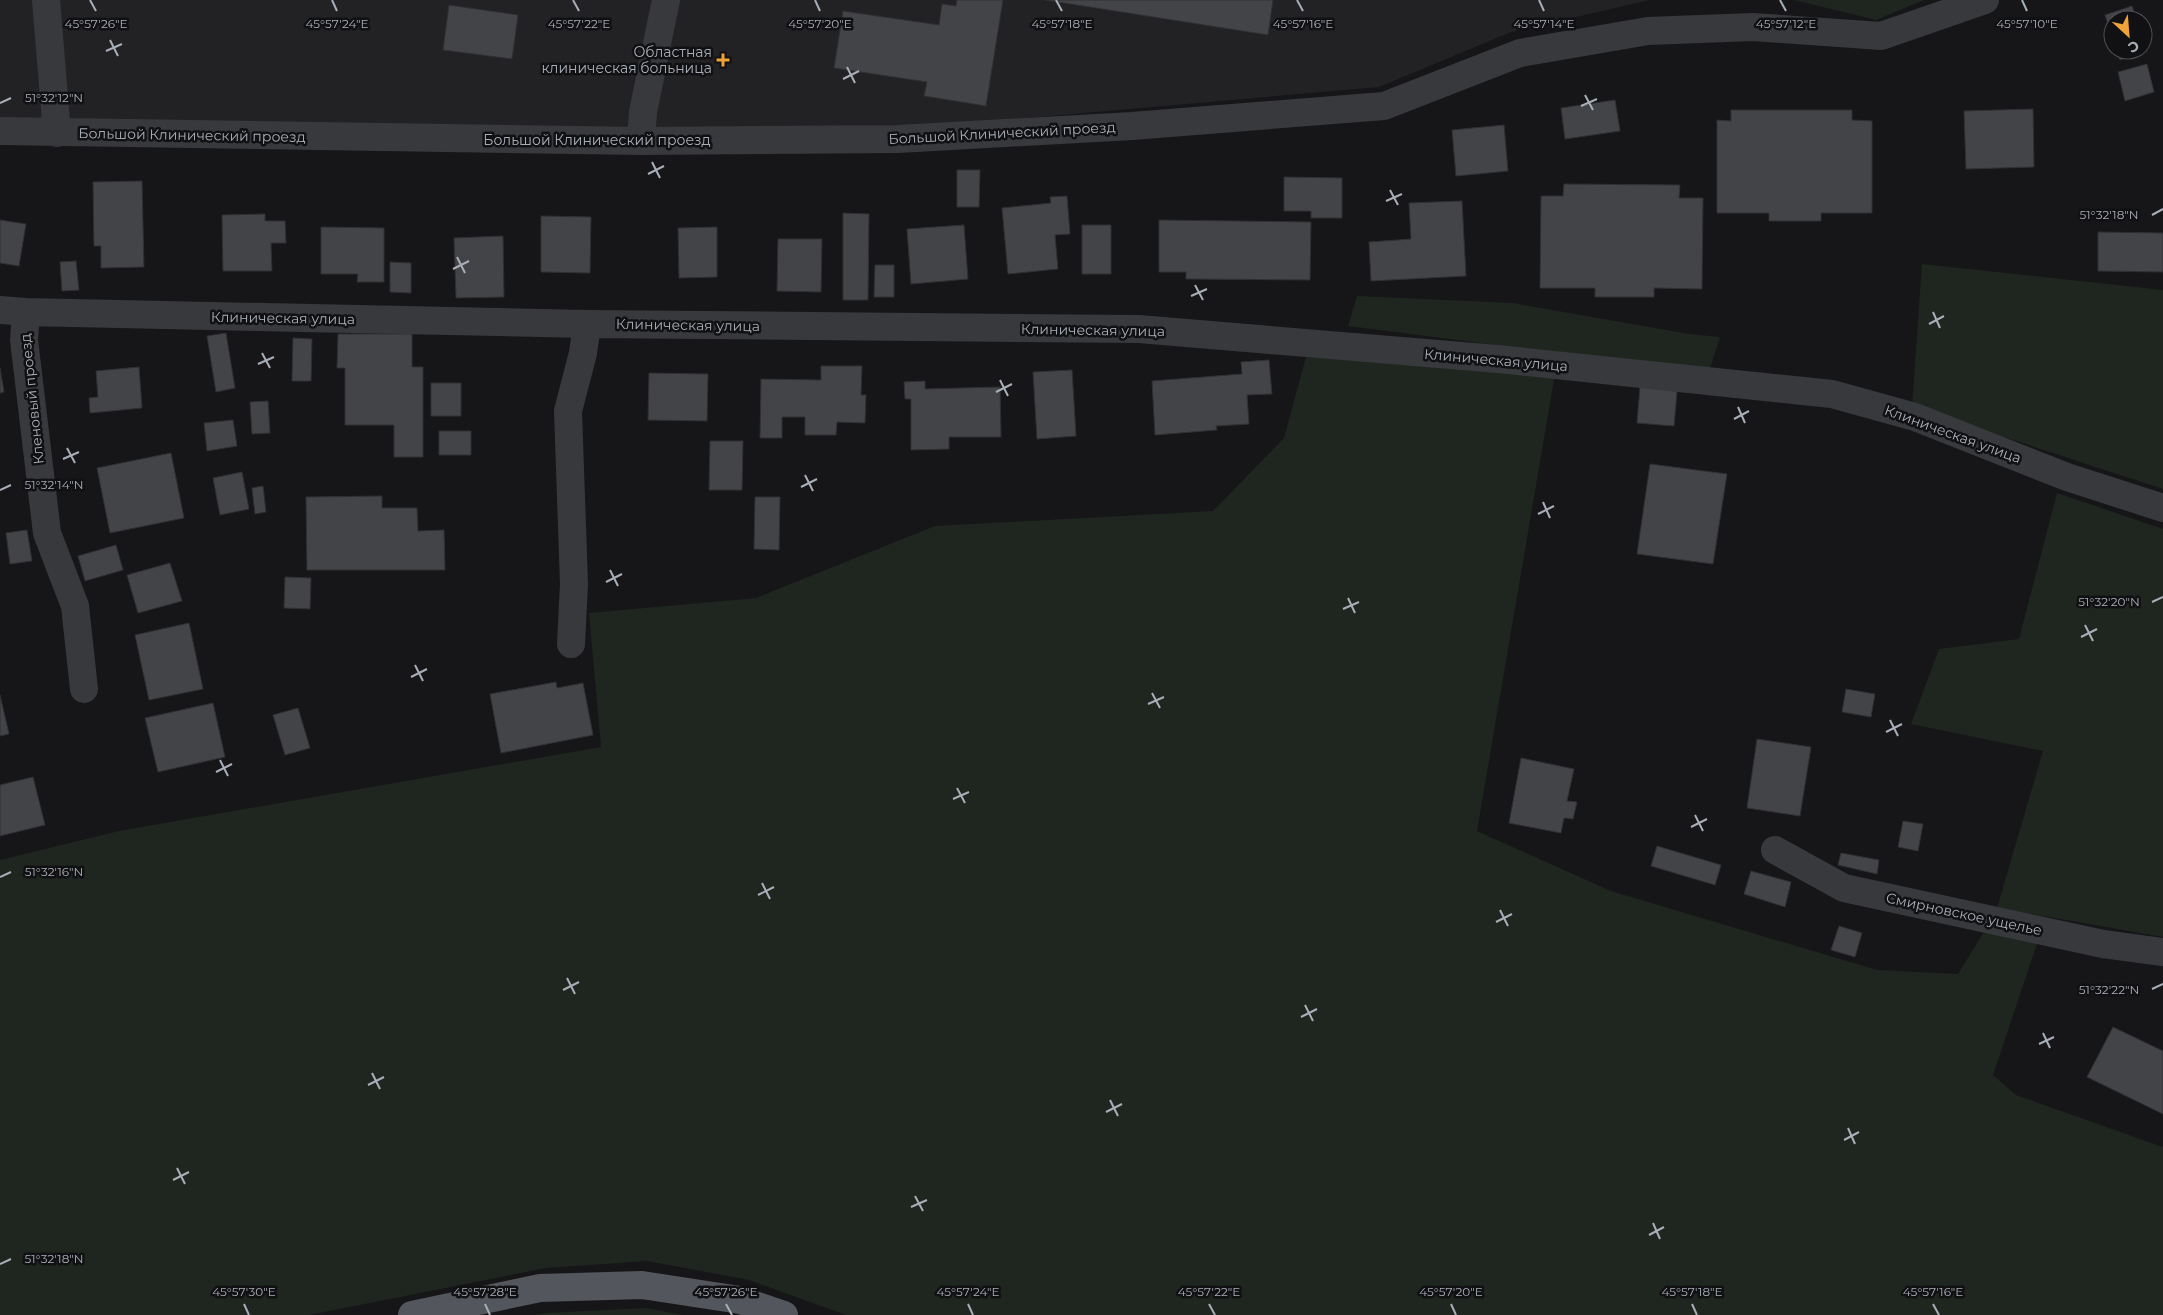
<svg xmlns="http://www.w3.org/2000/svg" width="2163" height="1315" font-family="Montserrat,sans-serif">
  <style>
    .built { fill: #222225 }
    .green { fill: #1e261f }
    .building { fill: #424448; stroke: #303034 }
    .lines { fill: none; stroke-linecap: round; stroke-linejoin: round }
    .minor { stroke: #37393d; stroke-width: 28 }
    .major { stroke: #53565c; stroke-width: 28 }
    .ticks { fill: none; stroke: #a8aeb8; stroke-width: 2 }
    .poi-dot { fill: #eea238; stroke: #111113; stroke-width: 2 }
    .labels { text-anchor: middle; stroke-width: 5; stroke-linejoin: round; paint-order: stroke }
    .poi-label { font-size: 14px; fill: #a8aeb8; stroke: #111113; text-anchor: end }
    .street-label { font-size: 14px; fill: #a8aeb8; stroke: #111113 }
    .ticks-label { font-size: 12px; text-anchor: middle; fill: #a8aeb8; stroke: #111113; stroke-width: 5; stroke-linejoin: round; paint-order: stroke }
  </style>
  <rect width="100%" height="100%" fill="#161618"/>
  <path class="built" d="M 0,0 L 1650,0 L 1511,32 L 1379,87 L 892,130 L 0,121 Z"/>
  <path class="green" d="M 1794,0 L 1924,0 L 1876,20 Z
    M 1922,264 L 2163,290 L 2163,489 L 1912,407 Z
    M 1357,296 L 1513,303 L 1689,334 L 1720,337 L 1709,372 L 1348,326 Z
    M 1306,357 L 1555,374 L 1477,831 L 1611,891 L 1877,970 L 1958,974 L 1987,927 L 2037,944 L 1993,1075 L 2016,1095 L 2163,1147 L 2163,1315 L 846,1315 L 749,1280 L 647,1261 L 546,1268 L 309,1315 L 0,1315 L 0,860 L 119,831 L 601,747 L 589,613 L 756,598 L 935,526 L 1213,511 L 1284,438 Z
    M 2057,493 L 2163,529 L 2163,937 L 1997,908 L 2043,751 L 1911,724 L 1939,649 L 2019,639 Z
    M 647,1308 L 682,1315 L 534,1315 L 547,1313 Z"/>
  <path class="building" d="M 957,0 L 1003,0 L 986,106 L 924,96 L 927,82 L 834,68 L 843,11 L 939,25 L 942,4 L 956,6 Z
    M 1045,0 L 1273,0 L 1268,35 Z
    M 449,5 L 518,15 L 512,59 L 443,50 Z
    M 2132,6 L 2137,20 L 2113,20 L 2113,40 L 2105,15 Z
    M 2143,38 L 2147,51 L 2120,60 L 2116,50 L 2143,50 Z
    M 2147,64 L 2154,92 L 2125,101 L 2118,72 Z
    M 1615,100 L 1620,131 L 1565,139 L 1561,108 Z
    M 2033,109 L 2034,167 L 1966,169 L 1964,111 Z
    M 1731,110 L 1852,110 L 1852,120 L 1872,121 L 1872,213 L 1821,213 L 1821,221 L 1769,221 L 1769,213 L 1717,213 L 1717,120 L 1731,121 Z
    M 1504,125 L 1508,171 L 1456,176 L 1452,130 Z
    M 957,170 L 980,170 L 979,207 L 957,207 Z
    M 1284,177 L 1342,178 L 1342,218 L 1311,218 L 1311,211 L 1284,211 Z
    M 142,181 L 144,267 L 101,268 L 101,246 L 94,246 L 93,182 Z
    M 1564,184 L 1680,185 L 1679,198 L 1703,198 L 1702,289 L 1654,288 L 1654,297 L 1595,297 L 1595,288 L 1540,288 L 1541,196 L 1563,196 Z
    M 1067,196 L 1070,234 L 1055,235 L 1058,269 L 1008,274 L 1002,208 L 1051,203 L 1050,197 Z
    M 1462,201 L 1466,276 L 1371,281 L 1369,242 L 1411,239 L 1409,203 Z
    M 843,213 L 869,214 L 868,300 L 843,300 Z
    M 265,214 L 265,221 L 285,221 L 286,243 L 271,243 L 272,271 L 223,271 L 222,215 Z
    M 541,216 L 591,217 L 590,273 L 541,272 Z
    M 0,220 L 26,224 L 19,266 L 0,263 Z
    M 1159,220 L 1311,222 L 1310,280 L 1186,279 L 1186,272 L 1159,272 Z
    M 964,225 L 968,279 L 911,284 L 907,229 Z
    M 1082,225 L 1111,225 L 1111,274 L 1082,274 Z
    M 321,227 L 384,228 L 384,282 L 357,282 L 358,274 L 321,274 Z
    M 717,227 L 717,277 L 679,278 L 678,228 Z
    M 2098,232 L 2163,233 L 2163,272 L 2098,271 Z
    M 503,236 L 504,297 L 456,298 L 454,238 Z
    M 778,239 L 822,239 L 821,292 L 777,291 Z
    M 76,261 L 79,290 L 62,291 L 60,262 Z
    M 390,262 L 411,263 L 411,293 L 390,292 Z
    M 875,265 L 894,265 L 894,297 L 874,297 Z
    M 226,333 L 235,388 L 216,392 L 207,336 Z
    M 338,334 L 412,334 L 412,367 L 423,367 L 423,457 L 394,457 L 394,425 L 345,425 L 345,368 L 337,368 Z
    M 293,338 L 312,339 L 311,381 L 292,381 Z
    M 1269,360 L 1272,394 L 1247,395 L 1249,424 L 1216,426 L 1217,430 L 1155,435 L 1152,381 L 1242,374 L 1241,362 Z
    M 821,366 L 862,366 L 861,395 L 866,395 L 865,423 L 837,422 L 836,435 L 805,435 L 805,417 L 782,417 L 782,438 L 760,438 L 761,379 L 821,380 Z
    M 139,367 L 142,408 L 90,413 L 89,398 L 98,397 L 96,371 Z
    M 0,368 L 4,392 L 0,393 Z
    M 1072,370 L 1076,436 L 1037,439 L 1033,372 Z
    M 649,373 L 708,374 L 707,421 L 648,420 Z
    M 925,381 L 925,389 L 1000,387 L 1001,437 L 949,437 L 949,449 L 911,450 L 911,399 L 905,399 L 904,382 Z
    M 431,383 L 461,383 L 461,416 L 431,416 Z
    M 1640,387 L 1677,391 L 1674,426 L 1637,423 Z
    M 268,401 L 270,433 L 252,434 L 250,402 Z
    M 233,420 L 237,446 L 207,451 L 204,423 Z
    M 439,431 L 471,431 L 471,455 L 439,455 Z
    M 710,441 L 743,441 L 742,490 L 709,490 Z
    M 171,453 L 184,518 L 110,533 L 97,468 Z
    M 1650,464 L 1727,474 L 1713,564 L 1637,554 Z
    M 242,472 L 249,509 L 220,515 L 213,478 Z
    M 263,486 L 266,512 L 255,514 L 252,488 Z
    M 382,496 L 382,508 L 417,508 L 418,531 L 444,530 L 445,570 L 307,570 L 306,497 Z
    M 755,497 L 780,497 L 779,550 L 754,549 Z
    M 27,530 L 32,561 L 10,564 L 6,533 Z
    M 116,545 L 123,570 L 85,581 L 78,556 Z
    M 170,563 L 182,601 L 138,613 L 127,575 Z
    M 285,577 L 311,578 L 310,609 L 284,608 Z
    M 189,623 L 203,689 L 149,700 L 135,635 Z
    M 556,682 L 557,688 L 583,683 L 593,735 L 501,753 L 490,694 Z
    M 1846,689 L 1875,694 L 1871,717 L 1842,712 Z
    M 0,695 L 9,734 L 0,736 Z
    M 213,703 L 225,757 L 158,772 L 145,718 Z
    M 298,708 L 310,748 L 285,755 L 273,715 Z
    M 1757,739 L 1811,747 L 1800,816 L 1747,808 Z
    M 1521,758 L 1574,769 L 1567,801 L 1577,802 L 1573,819 L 1564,818 L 1561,833 L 1509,823 Z
    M 33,777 L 45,825 L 0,836 L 0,785 Z
    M 1903,821 L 1923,824 L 1918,851 L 1898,847 Z
    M 1657,846 L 1721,865 L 1715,885 L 1651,866 Z
    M 1841,853 L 1879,860 L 1877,874 L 1838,865 Z
    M 1751,871 L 1791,882 L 1785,907 L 1744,894 Z
    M 1839,926 L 1862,933 L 1855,957 L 1831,950 Z
    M 2113,1027 L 2163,1051 L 2163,1114 L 2087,1077 Z"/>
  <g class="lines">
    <path class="minor" d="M 46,0 L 57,133
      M 0,131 L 641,141 L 898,139 L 1132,126 L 1384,106 L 1520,53 L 1648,31 L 1753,27 L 1881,36 L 1985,0
      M 641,141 L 643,112 L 666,0
      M 0,310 L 26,312 L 587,324 L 1139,329 L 1498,359 L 1832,394 L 1915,417 L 2067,477 L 2163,508
      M 26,312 L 24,340 L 47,533 L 75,606 L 84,689
      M 571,644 L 574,584 L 568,411 L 583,353 L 587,324
      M 1775,850 L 1844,888 L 2103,944 L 2163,952"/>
    <path class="major" d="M 412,1315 L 540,1288 L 642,1285 L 740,1300 L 784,1315"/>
  </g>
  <path class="ticks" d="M 90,0 L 96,11M 332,0 L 337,11M 573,0 L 579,11M 815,0 L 820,11M 1056,0 L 1062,11M 1297,0 L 1303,11M 1539,0 L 1544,11M 1780,0 L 1786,11M 2022,0 L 2027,11M 110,40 L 118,56M 106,51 L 122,44M 847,67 L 855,83M 843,79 L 859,71M 1585,95 L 1593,110M 0,103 L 11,98M 1581,106 L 1597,99M 652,162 L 660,178M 648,174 L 664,166M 1390,190 L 1398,205M 1386,201 L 1402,194M 2152,215 L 2163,209M 457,257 L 465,273M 453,269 L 469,261M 1195,285 L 1203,300M 1191,296 L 1207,289M 1933,312 L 1940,328M 1929,324 L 1944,316M 262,353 L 270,368M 258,364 L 274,357M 1000,380 L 1008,396M 996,392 L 1012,384M 1738,407 L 1745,423M 1734,419 L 1749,411M 67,448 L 75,463M 63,459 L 79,452M 805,475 L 813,491M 801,487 L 817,479M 0,490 L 11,485M 1543,502 L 1550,518M 1538,514 L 1554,506M 610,570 L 618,586M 606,582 L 622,574M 1348,598 L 1355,613M 2152,602 L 2163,597M 1343,609 L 1359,602M 2085,625 L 2093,641M 2081,637 L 2097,629M 415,665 L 423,681M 411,677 L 427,669M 1152,693 L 1160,708M 1148,704 L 1164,697M 1890,720 L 1898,736M 1886,732 L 1902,724M 220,760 L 228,776M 216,772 L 232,764M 957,788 L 965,803M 953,799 L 969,792M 1695,815 L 1703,831M 1691,827 L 1707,819M 0,877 L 11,872M 762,883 L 770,899M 758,895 L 774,887M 1500,910 L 1508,926M 1496,922 L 1512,914M 567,978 L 575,994M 2152,989 L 2163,984M 563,990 L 579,982M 1305,1005 L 1313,1021M 1301,1017 L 1317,1009M 2043,1033 L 2050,1048M 2039,1044 L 2054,1037M 372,1073 L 380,1089M 368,1085 L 384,1077M 1110,1100 L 1118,1116M 1106,1112 L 1122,1104M 1848,1128 L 1855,1144M 1844,1140 L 1859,1132M 177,1168 L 185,1184M 173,1180 L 189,1172M 915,1196 L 923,1211M 911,1207 L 927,1200M 1653,1223 L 1660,1239M 1649,1235 L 1664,1227M 0,1264 L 11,1259M 244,1304 L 249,1315M 485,1304 L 490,1315M 726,1304 L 732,1315M 968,1304 L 973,1315M 1209,1304 L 1215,1315M 1451,1304 L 1456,1315M 1692,1304 L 1697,1315M 1933,1304 L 1939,1315"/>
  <path class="poi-dot" d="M720.5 52.5h5v5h5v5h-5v5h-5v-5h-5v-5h5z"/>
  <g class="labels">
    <g class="poi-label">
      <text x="712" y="57">Областная<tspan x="712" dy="16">клиническая больница</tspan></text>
    </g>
    <g class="street-label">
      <text transform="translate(1002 133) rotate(-3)" y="5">Большой Клинический проезд</text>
      <text transform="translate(192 135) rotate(1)" y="5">Большой Клинический проезд</text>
      <text x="597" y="145">Большой Клинический проезд</text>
      <text transform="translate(283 318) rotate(1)" y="5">Клиническая улица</text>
      <text transform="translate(688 325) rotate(1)" y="5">Клиническая улица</text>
      <text transform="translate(1093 330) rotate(1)" y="5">Клиническая улица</text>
      <text transform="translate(1496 360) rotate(5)" y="5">Клиническая улица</text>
      <text transform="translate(32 399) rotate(-96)" y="5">Кленовый проезд</text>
      <text transform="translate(1953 434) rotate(20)" y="5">Клиническая улица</text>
      <text transform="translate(1964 914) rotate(12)" y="5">Смирновское ущелье</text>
    </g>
  </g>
  <g class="ticks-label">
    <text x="96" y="28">45°57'26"E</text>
    <text x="337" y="28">45°57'24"E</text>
    <text x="579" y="28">45°57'22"E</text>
    <text x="820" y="28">45°57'20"E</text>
    <text x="1062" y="28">45°57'18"E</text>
    <text x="1303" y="28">45°57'16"E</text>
    <text x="1544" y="28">45°57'14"E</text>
    <text x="1786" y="28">45°57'12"E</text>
    <text x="2027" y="28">45°57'10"E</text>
    <text x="54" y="102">51°32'12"N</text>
    <text x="2109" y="219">51°32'18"N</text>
    <text x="54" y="489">51°32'14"N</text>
    <text x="2109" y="606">51°32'20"N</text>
    <text x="54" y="876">51°32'16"N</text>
    <text x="2109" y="994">51°32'22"N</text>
    <text x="54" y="1263">51°32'18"N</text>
    <text x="244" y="1296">45°57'30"E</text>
    <text x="485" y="1296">45°57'28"E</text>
    <text x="726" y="1296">45°57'26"E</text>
    <text x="968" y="1296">45°57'24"E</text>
    <text x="1209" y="1296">45°57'22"E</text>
    <text x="1451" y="1296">45°57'20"E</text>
    <text x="1692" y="1296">45°57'18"E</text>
    <text x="1933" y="1296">45°57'16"E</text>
  </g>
  <g transform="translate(2128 35) rotate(154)"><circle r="24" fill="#111113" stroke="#4d5055"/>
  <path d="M0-4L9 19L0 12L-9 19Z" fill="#eea238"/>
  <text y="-8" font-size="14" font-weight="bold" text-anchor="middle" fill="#a8aeb8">С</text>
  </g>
</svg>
